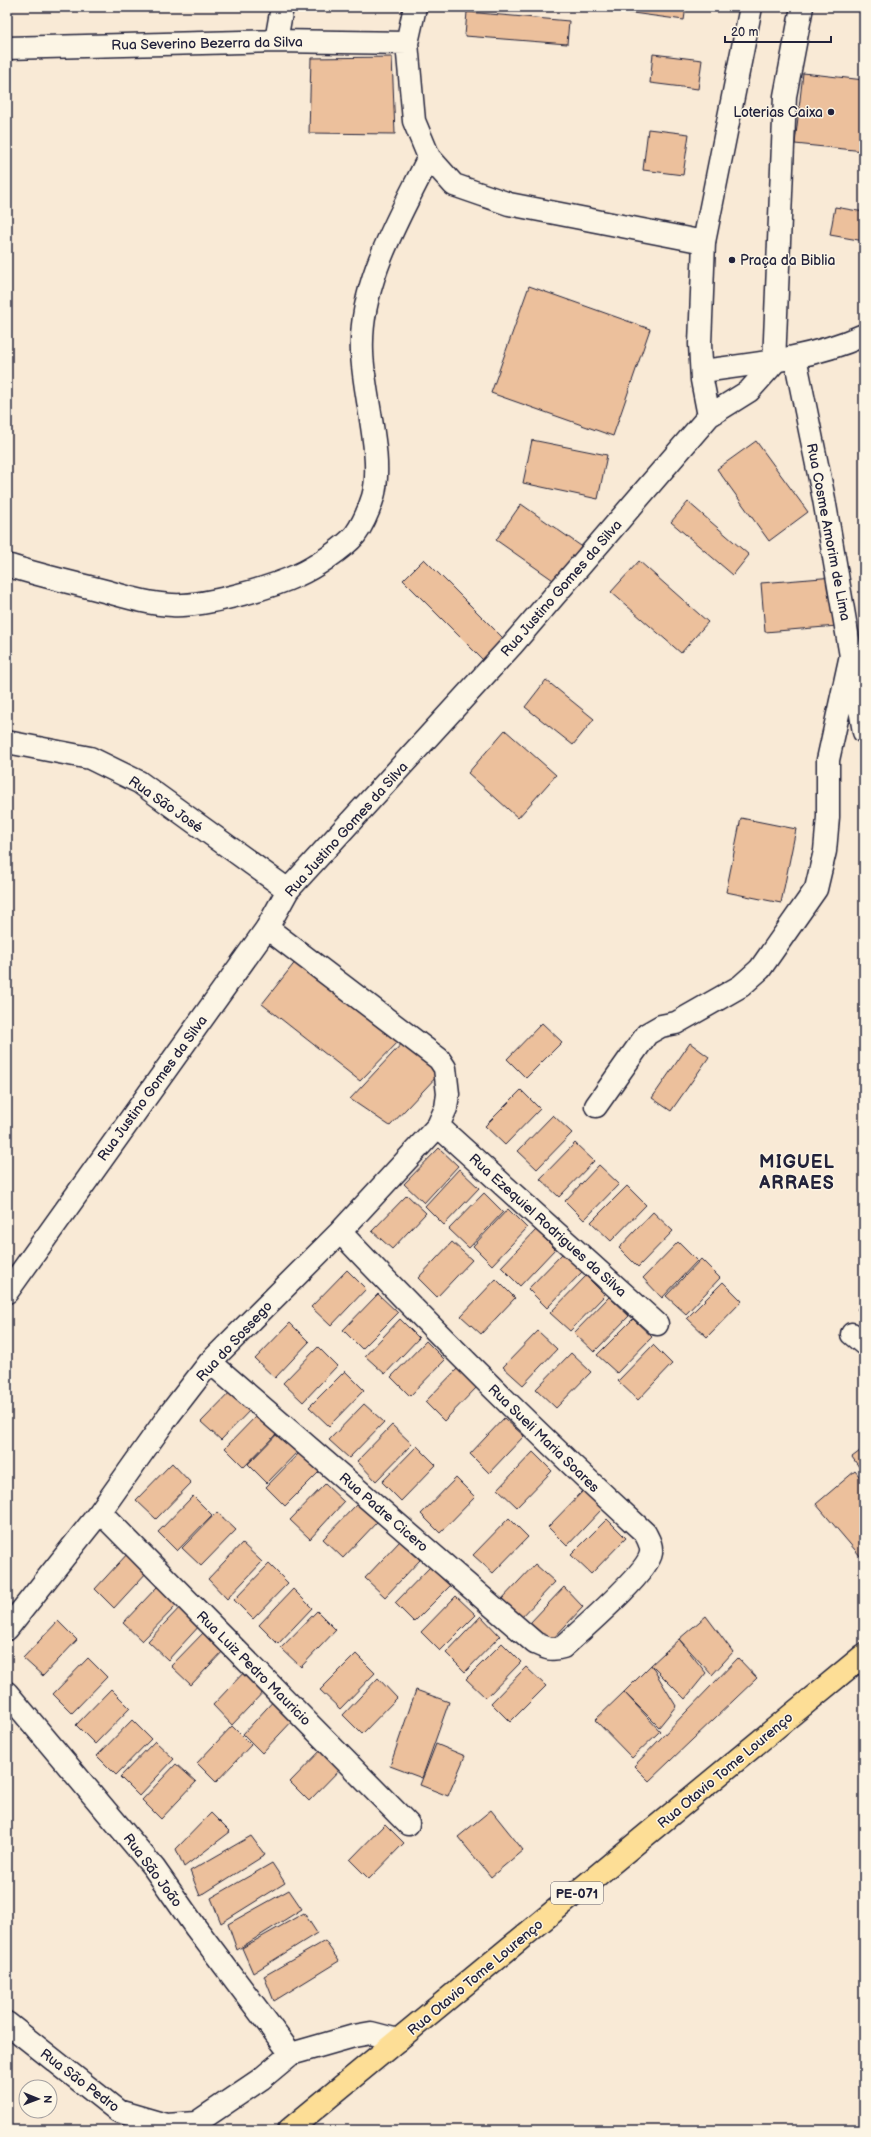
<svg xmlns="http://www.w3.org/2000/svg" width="871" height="2137" font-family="'Balsamiq Sans',sans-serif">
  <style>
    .building { fill: #ecc09c; stroke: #22223b }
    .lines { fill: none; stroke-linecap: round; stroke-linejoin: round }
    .minor-casing { stroke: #22223b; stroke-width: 25 }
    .tertiary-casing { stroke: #22223b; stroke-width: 25 }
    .primary-casing { stroke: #22223b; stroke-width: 25 }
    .minor { stroke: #fcf5e5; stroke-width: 22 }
    .tertiary { stroke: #fcf5e5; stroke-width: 22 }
    .primary { stroke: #fdde96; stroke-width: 22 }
    .poi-dot { fill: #22223b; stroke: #fcf5e5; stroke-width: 1.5 }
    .labels { text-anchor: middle; stroke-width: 3; stroke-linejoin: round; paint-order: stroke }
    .shield { fill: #fcf5e5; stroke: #63616e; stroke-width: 1 }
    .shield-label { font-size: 13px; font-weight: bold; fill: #22223b }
    .street-label { font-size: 14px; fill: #22223b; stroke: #fcf5e5 }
    .poi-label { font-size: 14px; fill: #22223b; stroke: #fcf5e5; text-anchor: end }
    .district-label { font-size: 18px; font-weight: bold; letter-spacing: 1px; fill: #22223b; stroke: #fcf5e5 }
  </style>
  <rect width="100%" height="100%" fill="#f9ead6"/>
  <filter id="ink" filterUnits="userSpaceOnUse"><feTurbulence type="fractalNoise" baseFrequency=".025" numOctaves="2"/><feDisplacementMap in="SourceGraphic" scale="8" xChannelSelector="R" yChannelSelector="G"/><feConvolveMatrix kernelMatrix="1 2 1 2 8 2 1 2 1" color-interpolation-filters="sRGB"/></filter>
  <g filter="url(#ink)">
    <path class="building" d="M 626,7 L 686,7 L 684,20 L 625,12 Z
      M 467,12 L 569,21 L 567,44 L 465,36 Z
      M 653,54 L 702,60 L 698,89 L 650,83 Z
      M 392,57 L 395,134 L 309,133 L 311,58 Z
      M 803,73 L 864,80 L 864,151 L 795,144 Z
      M 648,129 L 689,134 L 683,175 L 643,170 Z
      M 835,207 L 864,212 L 864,241 L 830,235 Z
      M 529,286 L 650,329 L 613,436 L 491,393 Z
      M 532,440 L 607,455 L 598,499 L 523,483 Z
      M 756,441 L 808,512 L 769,541 L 717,469 Z
      M 688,502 L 749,555 L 733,575 L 671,522 Z
      M 521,504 L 581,546 L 556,582 L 496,540 Z
      M 424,559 L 509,644 L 488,665 L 403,580 Z
      M 639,561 L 708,622 L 681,653 L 611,592 Z
      M 834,577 L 837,626 L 765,632 L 761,583 Z
      M 546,680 L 594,719 L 573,745 L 525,707 Z
      M 505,730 L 556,775 L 518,818 L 468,773 Z
      M 741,818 L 796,829 L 781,903 L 726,892 Z
      M 300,956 L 403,1037 L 360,1081 L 262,1004 Z
      M 542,1023 L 562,1042 L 526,1078 L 507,1059 Z
      M 406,1039 L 439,1074 L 390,1126 L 350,1099 Z
      M 690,1043 L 709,1057 L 671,1111 L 652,1098 Z
      M 521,1090 L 540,1109 L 505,1145 L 485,1126 Z
      M 553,1115 L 572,1133 L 537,1169 L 518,1151 Z
      M 575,1143 L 594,1161 L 559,1197 L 540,1179 Z
      M 439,1148 L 458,1166 L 424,1203 L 404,1184 Z
      M 599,1165 L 619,1184 L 584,1220 L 565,1201 Z
      M 459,1169 L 479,1188 L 444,1225 L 425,1206 Z
      M 627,1186 L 646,1205 L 611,1241 L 591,1222 Z
      M 484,1193 L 503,1212 L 469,1248 L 449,1229 Z
      M 407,1195 L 426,1213 L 392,1249 L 372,1231 Z
      M 508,1209 L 527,1228 L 492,1265 L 473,1246 Z
      M 653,1212 L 673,1231 L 638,1267 L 619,1248 Z
      M 536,1230 L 555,1249 L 520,1286 L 501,1267 Z
      M 452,1242 L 472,1260 L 437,1297 L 418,1278 Z
      M 678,1242 L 697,1261 L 662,1298 L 643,1278 Z
      M 563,1253 L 582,1272 L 547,1308 L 528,1289 Z
      M 701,1259 L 720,1278 L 686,1314 L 666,1296 Z
      M 347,1270 L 366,1289 L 331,1326 L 311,1307 Z
      M 586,1276 L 605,1295 L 570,1331 L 550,1313 Z
      M 496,1279 L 515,1298 L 481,1334 L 461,1316 Z
      M 723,1282 L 742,1301 L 707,1337 L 687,1318 Z
      M 378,1294 L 398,1313 L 362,1349 L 343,1330 Z
      M 609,1297 L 629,1316 L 594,1352 L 574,1333 Z
      M 864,1302 L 864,1317 L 857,1309 Z
      M 400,1319 L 419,1338 L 385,1374 L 365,1356 Z
      M 633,1319 L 652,1337 L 617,1373 L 597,1355 Z
      M 290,1323 L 309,1342 L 275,1378 L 255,1359 Z
      M 538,1331 L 557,1349 L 523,1385 L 503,1367 Z
      M 426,1341 L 445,1360 L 410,1396 L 391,1377 Z
      M 653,1345 L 672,1364 L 638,1400 L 618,1381 Z
      M 318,1347 L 337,1366 L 303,1402 L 283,1383 Z
      M 571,1353 L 591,1372 L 556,1408 L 536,1389 Z
      M 460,1366 L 479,1385 L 444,1421 L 425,1402 Z
      M 345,1371 L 364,1390 L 329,1426 L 309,1407 Z
      M 236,1386 L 255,1405 L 221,1440 L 201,1422 Z
      M 364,1404 L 384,1422 L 349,1458 L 329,1440 Z
      M 260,1412 L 279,1431 L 244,1467 L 225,1448 Z
      M 504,1418 L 524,1436 L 489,1473 L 470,1454 Z
      M 392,1425 L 412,1444 L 376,1481 L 357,1461 Z
      M 283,1428 L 302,1447 L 267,1483 L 248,1464 Z
      M 417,1446 L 436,1465 L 401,1501 L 382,1482 Z
      M 864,1448 L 864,1474 L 852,1457 Z
      M 301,1451 L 321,1470 L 285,1506 L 266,1487 Z
      M 533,1452 L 552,1471 L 517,1507 L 498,1489 Z
      M 172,1463 L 191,1483 L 156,1519 L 136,1500 Z
      M 855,1471 L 864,1482 L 864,1554 L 861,1557 L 816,1504 Z
      M 456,1478 L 475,1497 L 440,1533 L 421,1514 Z
      M 325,1484 L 344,1502 L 310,1539 L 290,1520 Z
      M 583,1491 L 602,1509 L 567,1546 L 548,1527 Z
      M 193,1496 L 212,1515 L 177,1551 L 158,1532 Z
      M 358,1503 L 377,1522 L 343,1558 L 323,1539 Z
      M 217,1512 L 236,1530 L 201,1566 L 182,1548 Z
      M 509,1518 L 528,1537 L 493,1573 L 473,1555 Z
      M 607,1519 L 626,1538 L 591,1574 L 571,1555 Z
      M 400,1541 L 420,1560 L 385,1597 L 365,1578 Z
      M 242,1543 L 262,1562 L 227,1599 L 208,1579 Z
      M 129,1552 L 148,1571 L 114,1608 L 95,1589 Z
      M 269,1564 L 288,1583 L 253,1619 L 234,1600 Z
      M 535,1564 L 555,1582 L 520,1619 L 501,1600 Z
      M 430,1567 L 450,1586 L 414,1622 L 395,1603 Z
      M 158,1586 L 177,1605 L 142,1641 L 123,1623 Z
      M 564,1587 L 583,1607 L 549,1643 L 529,1624 Z
      M 293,1589 L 312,1608 L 278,1644 L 259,1625 Z
      M 456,1596 L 476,1615 L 440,1651 L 421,1632 Z
      M 183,1604 L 202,1623 L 168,1660 L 148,1641 Z
      M 317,1611 L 336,1630 L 301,1667 L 281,1648 Z
      M 481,1616 L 500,1636 L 465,1672 L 446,1653 Z
      M 706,1616 L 733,1652 L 712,1675 L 679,1639 Z
      M 58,1621 L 77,1640 L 43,1676 L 23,1658 Z
      M 206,1630 L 225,1649 L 191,1685 L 171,1666 Z
      M 679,1639 L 706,1673 L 685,1699 L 651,1665 Z
      M 502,1643 L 521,1662 L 486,1698 L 466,1679 Z
      M 356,1654 L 375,1673 L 340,1709 L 320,1690 Z
      M 88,1658 L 107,1677 L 72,1713 L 53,1694 Z
      M 738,1658 L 757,1678 L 649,1781 L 634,1766 Z
      M 651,1665 L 676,1706 L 659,1727 L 624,1692 Z
      M 526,1667 L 546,1686 L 510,1722 L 491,1703 Z
      M 247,1669 L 267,1688 L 232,1725 L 213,1705 Z
      M 378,1678 L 397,1698 L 362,1734 L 343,1715 Z
      M 111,1689 L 130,1708 L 95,1744 L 76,1725 Z
      M 416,1690 L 449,1702 L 422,1778 L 390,1766 Z
      M 624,1692 L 660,1731 L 632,1758 L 595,1720 Z
      M 277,1697 L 297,1716 L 262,1753 L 243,1734 Z
      M 132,1720 L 151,1739 L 116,1775 L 97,1756 Z
      M 232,1726 L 251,1745 L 216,1782 L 197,1763 Z
      M 155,1741 L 174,1759 L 139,1796 L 120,1777 Z
      M 436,1744 L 465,1756 L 448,1796 L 420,1785 Z
      M 325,1746 L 344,1765 L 309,1801 L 290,1782 Z
      M 176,1764 L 196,1782 L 161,1819 L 142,1800 Z
      M 491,1810 L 523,1850 L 491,1877 L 458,1837 Z
      M 211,1813 L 230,1832 L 184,1867 L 176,1849 Z
      M 385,1824 L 404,1843 L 369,1879 L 350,1860 Z
      M 251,1836 L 265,1855 L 200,1896 L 190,1871 Z
      M 272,1863 L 285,1883 L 221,1923 L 211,1898 Z
      M 289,1890 L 302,1909 L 237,1950 L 228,1924 Z
      M 304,1913 L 317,1933 L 253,1973 L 242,1948 Z
      M 325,1941 L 339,1961 L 274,2001 L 264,1976 Z"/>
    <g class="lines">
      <defs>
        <path id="minor" d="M 415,7 L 407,43 L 414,121 L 429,157 L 454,185 L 509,204 L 704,242
          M 276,41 L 282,7
          M 7,48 L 276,41 L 407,43
          M 795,357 L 824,499 L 864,732
          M 702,371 C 757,364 813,358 864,335
          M 7,565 C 35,574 64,581 93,588 C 118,594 145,604 172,605 C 203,607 270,588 298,575 C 314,568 344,548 355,535 C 363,524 369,510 373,497 C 384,459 363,393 362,352 C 359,282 400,217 429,157
          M 596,1106 L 647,1034 L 661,1026 L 676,1023 L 741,986 L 760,969 L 816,889 L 825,851 L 828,817 L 828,760 L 851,655
          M 438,1126 L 657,1324
          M 852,1334 L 864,1344
          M 210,1362 L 535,1643 C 546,1648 551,1651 563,1647 C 581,1630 648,1573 651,1553 C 652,1545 648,1539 645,1533 C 539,1436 438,1335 340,1232
          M 100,1512 L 408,1824
          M 7,1629 L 100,1512 L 169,1415 L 210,1362 L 340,1232 L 438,1126 L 446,1108 L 448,1094 L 445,1068 L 439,1059 L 267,928
          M 7,1693 L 154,1868 L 196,1928 L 291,2054
          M 7,2023 L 118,2111 L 166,2125 L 196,2123 L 261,2079 L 291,2054 L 354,2036 L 371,2033 L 398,2040"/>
        <path id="tertiary" d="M 709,416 L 702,380 L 700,344 L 704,242 L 751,7
          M 7,742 L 90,758 L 139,782 L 288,890
          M 7,1292 L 267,928 L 288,890 L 512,645 L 709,416 L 749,391 L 774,363 L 785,96 L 802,7"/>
        <path id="primary" d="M 289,2130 L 864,1655"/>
      </defs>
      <use href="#minor" class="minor-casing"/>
      <use href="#tertiary" class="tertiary-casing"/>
      <use href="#primary" class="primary-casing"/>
      <use href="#minor" class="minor"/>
      <use href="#tertiary" class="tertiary"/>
      <use href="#primary" class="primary"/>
    </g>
  </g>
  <g class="poi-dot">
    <circle cx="831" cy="112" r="4"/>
    <circle cx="732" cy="260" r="4"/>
  </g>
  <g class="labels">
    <rect class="shield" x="551" y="1882" width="52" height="22" rx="3"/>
    <g class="shield-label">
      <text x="577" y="1898">PE-071</text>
    </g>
    <g class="street-label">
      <text transform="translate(207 43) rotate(-1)" y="5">Rua Severino Bezerra da Silva</text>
      <text transform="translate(829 532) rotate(79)" y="5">Rua Cosme Amorim de Lima</text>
      <text transform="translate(561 588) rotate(-49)" y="5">Rua Justino Gomes da Silva</text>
      <text transform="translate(166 804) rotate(35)" y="5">Rua São José</text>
      <text transform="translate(346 829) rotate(-48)" y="5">Rua Justino Gomes da Silva</text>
      <text transform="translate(152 1088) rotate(-54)" y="5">Rua Justino Gomes da Silva</text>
      <text transform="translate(548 1225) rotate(42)" y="5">Rua Ezequiel Rodrigues da Silva</text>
      <text transform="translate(234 1341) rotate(-47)" y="5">Rua do Sossego</text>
      <text transform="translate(544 1438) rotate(44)" y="5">Rua Sueli Maria Soares</text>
      <text transform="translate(384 1512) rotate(41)" y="5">Rua Padre Cicero</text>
      <text transform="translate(254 1668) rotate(45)" y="5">Rua Luiz Pedro Mauricio</text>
      <text transform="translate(725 1770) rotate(-40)" y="5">Rua Otavio Tome Lourenço</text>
      <text transform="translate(153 1870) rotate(53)" y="5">Rua São João</text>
      <text transform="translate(475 1977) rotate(-40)" y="5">Rua Otavio Tome Lourenço</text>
      <text transform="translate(80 2080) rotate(37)" y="5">Rua São Pedro</text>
    </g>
    <g class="poi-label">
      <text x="823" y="117">Loterias Caixa</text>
      <text x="740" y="265" text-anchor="start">Praça da Biblia</text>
    </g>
    <g class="district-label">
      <text x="797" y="1168">MIGUEL<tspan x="797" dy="21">ARRAES</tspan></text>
    </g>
  </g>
  <rect width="871" height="2137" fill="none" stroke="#fcf5e5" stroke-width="24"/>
  <rect x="12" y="12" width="847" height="2113" fill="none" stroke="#22223b" stroke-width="1.5" filter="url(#ink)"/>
  <g transform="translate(38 2099) rotate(91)"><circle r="19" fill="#fcf5e5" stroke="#a5a1a1"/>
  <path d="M0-3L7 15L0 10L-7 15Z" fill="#22223b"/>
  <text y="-6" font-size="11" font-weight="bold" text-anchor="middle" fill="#22223b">N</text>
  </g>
  <path d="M725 36v6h106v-6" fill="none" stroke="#22223b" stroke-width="2"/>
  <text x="731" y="36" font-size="12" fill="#22223b" stroke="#fcf5e5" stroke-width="3" paint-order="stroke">20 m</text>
</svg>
